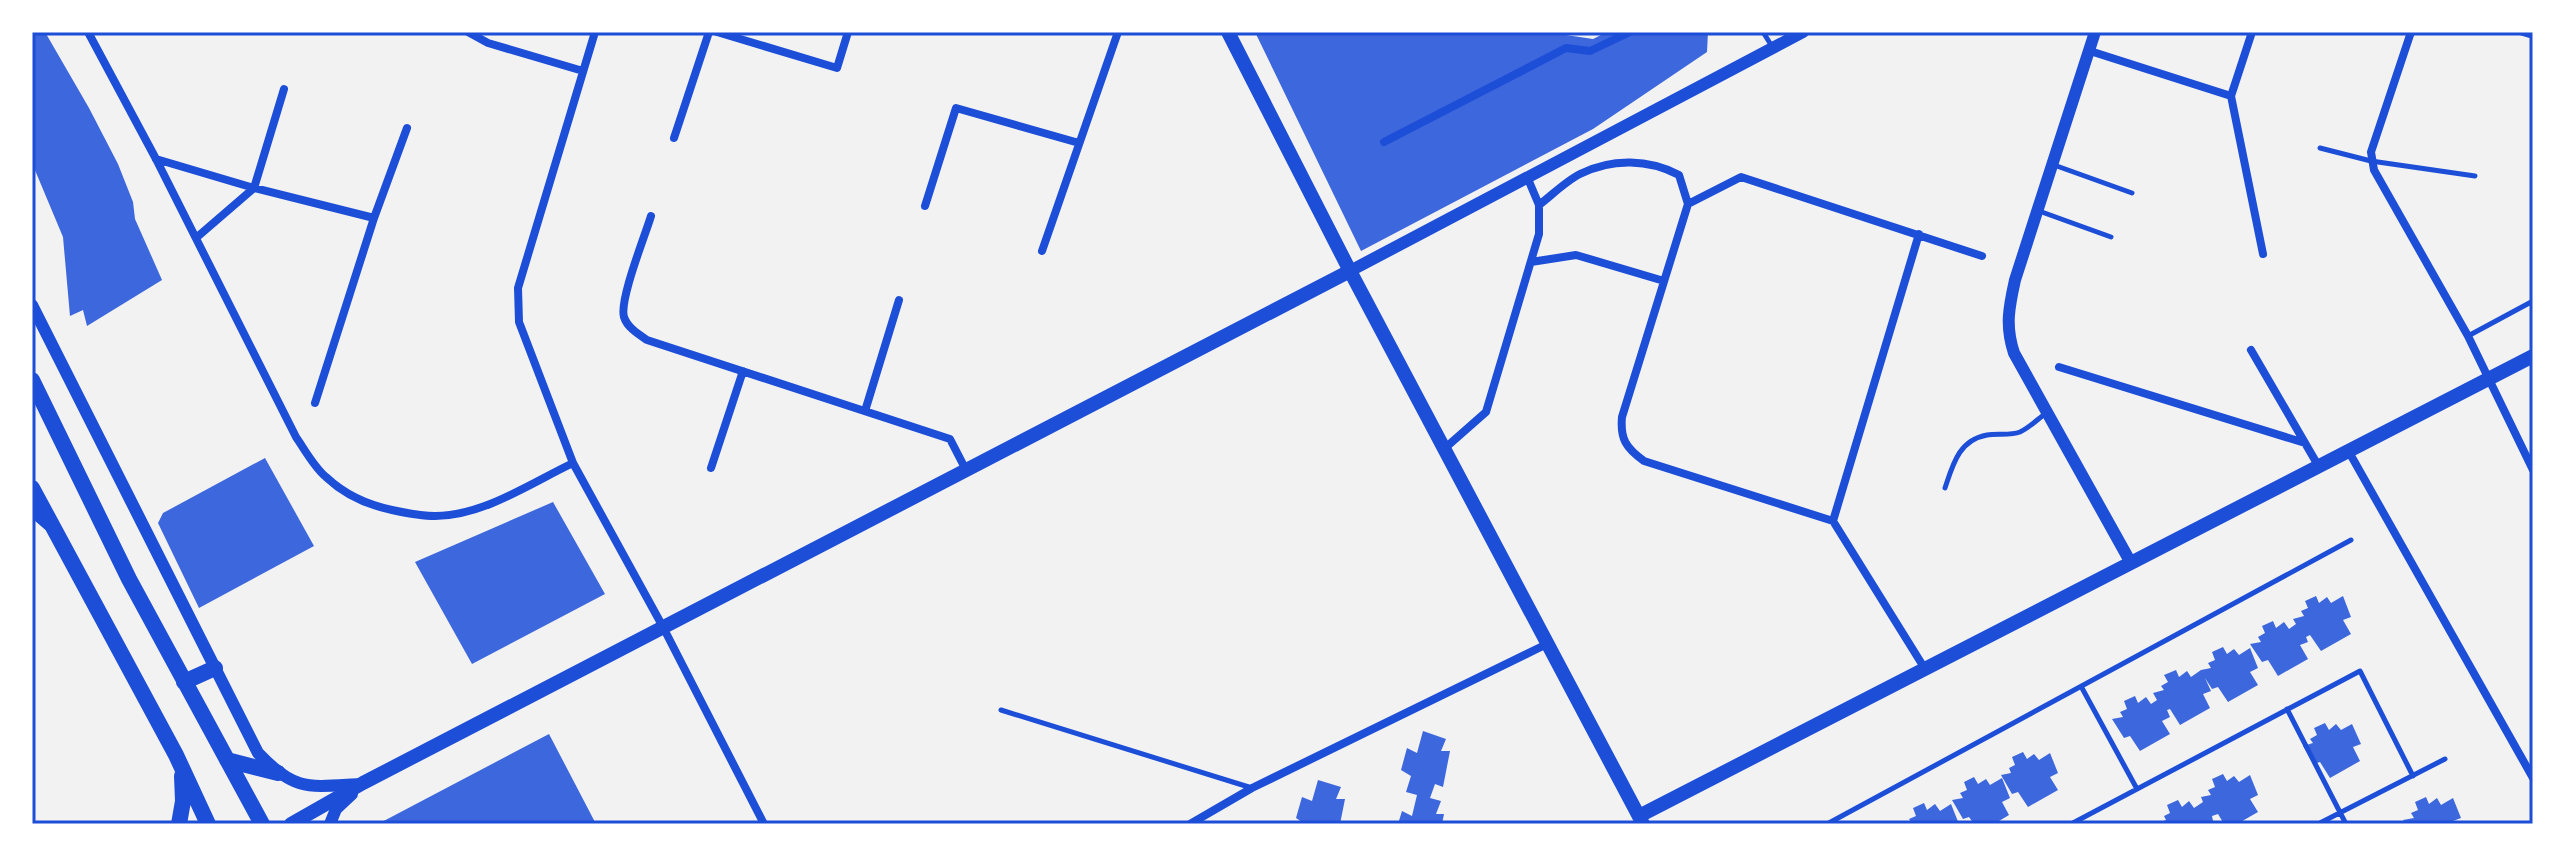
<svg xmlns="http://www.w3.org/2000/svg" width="2565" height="856" font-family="'Source Sans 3',sans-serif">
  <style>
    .building { fill: #3d67dc }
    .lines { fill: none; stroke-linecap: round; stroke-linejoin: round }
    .service { stroke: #1d4ed8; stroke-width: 5 }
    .minor { stroke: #1d4ed8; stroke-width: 8 }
    .tertiary { stroke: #1d4ed8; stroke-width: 12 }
    .secondary { stroke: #1d4ed8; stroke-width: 14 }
    .primary { stroke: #1d4ed8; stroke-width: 16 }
    .neatline { fill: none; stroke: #1d4ed8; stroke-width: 3 }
  </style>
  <rect width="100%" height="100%" fill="#f2f2f2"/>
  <path class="building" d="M 32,32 L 45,32 L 89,108 L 118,164 L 133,202 L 135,219 L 162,280 L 87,326 L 83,310 L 70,316 L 63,237 L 32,163 Z
    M 1255,32 L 1546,32 L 1593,39 L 1607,32 L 1708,32 L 1707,52 L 1593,129 L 1361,251 Z
    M 265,458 L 314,546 L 199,608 L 158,523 L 163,513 Z
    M 553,502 L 605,594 L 472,664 L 415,562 Z
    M 2316,596 L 2319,603 L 2327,597 L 2331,603 L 2343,596 L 2351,617 L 2343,620 L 2351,634 L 2321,651 L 2310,635 L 2306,637 L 2308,642 L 2300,645 L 2308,659 L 2278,676 L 2268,660 L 2262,662 L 2250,644 L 2261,642 L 2258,637 L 2265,633 L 2262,626 L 2273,621 L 2276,628 L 2284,622 L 2289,629 L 2296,624 L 2293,619 L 2304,616 L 2301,611 L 2308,608 L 2305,601 Z
    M 2223,647 L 2227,654 L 2234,649 L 2239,655 L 2250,648 L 2258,668 L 2250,672 L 2258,685 L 2228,702 L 2218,687 L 2212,689 L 2205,678 L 2211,691 L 2203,694 L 2210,708 L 2180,725 L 2170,709 L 2167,710 L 2170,717 L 2162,721 L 2170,734 L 2140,751 L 2130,736 L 2124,738 L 2112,719 L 2123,717 L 2120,712 L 2127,709 L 2124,701 L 2135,696 L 2138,703 L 2146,697 L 2151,704 L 2157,700 L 2153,693 L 2164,690 L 2161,686 L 2168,682 L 2164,675 L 2176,670 L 2179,677 L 2187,671 L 2191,677 L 2201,670 L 2211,668 L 2208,663 L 2215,660 L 2212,652 Z
    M 2325,723 L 2329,730 L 2336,724 L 2341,730 L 2352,724 L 2361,744 L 2353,747 L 2360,761 L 2330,778 L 2320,762 L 2314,764 L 2303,746 L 2313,743 L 2310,739 L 2317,735 L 2314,728 Z
    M 1423,731 L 1446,739 L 1441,751 L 1450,751 L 1443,787 L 1435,784 L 1430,798 L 1441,801 L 1436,814 L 1444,814 L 1442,824 L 1398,824 L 1402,811 L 1412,816 L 1417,795 L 1406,792 L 1411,776 L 1401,770 L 1407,748 L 1417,753 Z
    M 549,734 L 596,824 L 378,824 Z
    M 2023,752 L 2027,759 L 2034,754 L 2039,760 L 2050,753 L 2058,773 L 2050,777 L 2058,790 L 2028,807 L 2018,792 L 2012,794 L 2001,775 L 2011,773 L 2009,768 L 2015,765 L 2012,757 Z
    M 2223,774 L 2227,781 L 2234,776 L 2239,782 L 2250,775 L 2258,795 L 2250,799 L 2258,812 L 2237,824 L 2224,824 L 2218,814 L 2212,816 L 2213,821 L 2206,824 L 2156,824 L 2166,820 L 2164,816 L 2170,813 L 2167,805 L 2178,800 L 2182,807 L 2189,801 L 2194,808 L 2203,802 L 2201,797 L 2211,795 L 2208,790 L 2215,787 L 2212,779 Z
    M 1974,777 L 1978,784 L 1986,779 L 1990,785 L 2002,778 L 2010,798 L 2002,802 L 2009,815 L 1994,824 L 1974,824 L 1969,817 L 1963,819 L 1952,800 L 1963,798 L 1960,793 L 1967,790 L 1964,782 Z
    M 1318,780 L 1341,787 L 1336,799 L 1345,799 L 1340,824 L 1305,824 L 1296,818 L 1302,797 L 1312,801 Z
    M 2426,797 L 2429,804 L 2437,798 L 2441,805 L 2453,798 L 2461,818 L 2453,821 L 2454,824 L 2405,824 L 2403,820 L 2414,818 L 2411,813 L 2418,810 L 2415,802 Z
    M 1924,803 L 1927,810 L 1935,804 L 1940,811 L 1951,804 L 1959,824 L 1912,824 L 1909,819 L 1916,816 L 1913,808 Z"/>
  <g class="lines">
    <path class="service" d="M 1763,32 L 1773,48
      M 2320,148 L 2371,161 L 2475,176
      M 2054,165 L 2132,193
      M 2039,211 L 2111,237
      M 2468,336 L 2533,301
      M 1945,488 C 1953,464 1959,440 1987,435 C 1997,433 2010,436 2020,432 C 2029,428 2038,419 2046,413
      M 2082,688 L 2137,789
      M 2287,709 L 2346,824
      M 1001,710 L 1252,788
      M 1827,824 L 2351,540
      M 2071,824 L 2360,671 L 2413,776
      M 2318,824 L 2445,759"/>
    <path class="minor" d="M 88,32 L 156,159 L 296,437 C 305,450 314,467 326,477 C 344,494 368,505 392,510 C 406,513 421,516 435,516 C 483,516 531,483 573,463
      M 468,32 L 488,43 L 583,71
      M 595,32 L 518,288 L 519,322 L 573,463 L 663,627 L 764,824
      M 717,32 L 837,68 L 848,32
      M 2252,32 L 2231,96 L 2263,254
      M 2411,32 L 2371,152 L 2374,170 L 2468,336 L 2533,470
      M 2523,32 L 2533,35
      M 2090,51 L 2231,96
      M 674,138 L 709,32
      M 1384,142 L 1566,48 L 1590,51 L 1630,32
      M 156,159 L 254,188 L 374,218
      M 1688,204 L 1741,177 L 1982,256
      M 1539,205 C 1552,195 1566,181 1580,174 C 1612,158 1649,159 1679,175 L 1688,204 L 1622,417 C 1620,439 1626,448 1644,461 L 1833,521 L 1925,669
      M 925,206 L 956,108 L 1079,143
      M 651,216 C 645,236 619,300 624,317 C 627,327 638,334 647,340 L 950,439 L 966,470
      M 196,238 L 254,188 L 284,89
      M 1042,251 L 1118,32
      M 1531,262 L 1576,255 L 1664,281
      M 2251,350 L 2319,467
      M 2059,367 L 2305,443
      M 315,403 L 374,218 L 407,128
      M 865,411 L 899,300
      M 1444,449 L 1486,412 L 1539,234 L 1539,205 L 1528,179
      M 2349,452 L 2533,778
      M 711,468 L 743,371
      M 32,513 L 47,526
      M 1833,521 L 1919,234
      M 1190,824 L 1252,788 L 1549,643"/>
    <path class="tertiary" d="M 2095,32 L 2015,280 C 2009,307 2005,326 2014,353 L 2131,563
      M 1350,271 L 1803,32
      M 32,305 L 258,753 C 295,792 309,787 360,784
      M 330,824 L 336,809 L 352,794"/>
    <path class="secondary" d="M 1228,32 L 1350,271 L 1643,824
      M 1639,816 L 2533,356
      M 291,824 L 363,783 L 1350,271"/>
    <path class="primary" d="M 32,380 L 129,579 L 262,824
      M 32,488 L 176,755 L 208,824
      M 184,682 L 215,668
      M 227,760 L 278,773
      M 179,824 L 183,801 L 182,776"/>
  </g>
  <rect width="2565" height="856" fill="none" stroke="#ffffff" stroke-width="68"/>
  <rect x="34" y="34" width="2497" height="788" class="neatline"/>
</svg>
